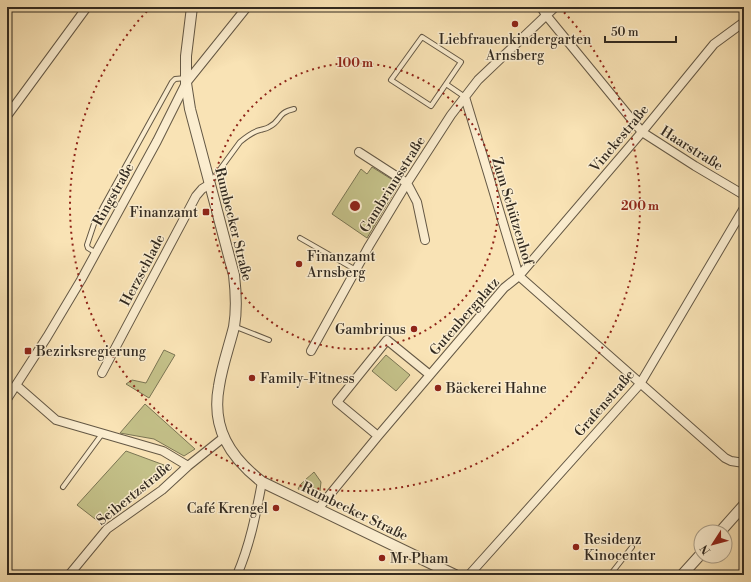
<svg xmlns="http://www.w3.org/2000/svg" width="751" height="582" font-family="'Libre Bodoni',serif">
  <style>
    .green { fill: #c4c189; stroke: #7b7654 }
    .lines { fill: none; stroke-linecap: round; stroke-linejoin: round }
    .service-casing { stroke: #645845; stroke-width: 6 }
    .minor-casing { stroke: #645845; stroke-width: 10 }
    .tertiary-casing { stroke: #645845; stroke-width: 12 }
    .service { stroke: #fbedcf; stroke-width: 4 }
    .minor { stroke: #fbedcf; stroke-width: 8 }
    .tertiary { stroke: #fbedcf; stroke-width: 10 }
    .ring { fill: none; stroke: #8f2418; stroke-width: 2; stroke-dasharray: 2 4 }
    .poi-dot { fill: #8f2418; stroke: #fbedcf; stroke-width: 1.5 }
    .labels { text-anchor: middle; stroke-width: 3; stroke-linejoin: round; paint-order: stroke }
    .poi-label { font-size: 14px; fill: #322a20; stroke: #fbedcf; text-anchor: start }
    .street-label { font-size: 14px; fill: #322a20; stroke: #fbedcf }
    .centre { fill: #8f2418; stroke: #fbedcf; stroke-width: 2 }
    .ring-label { font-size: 12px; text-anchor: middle; font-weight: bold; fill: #8f2418; stroke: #fbedcf; stroke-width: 3; stroke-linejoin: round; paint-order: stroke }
  </style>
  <rect width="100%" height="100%" fill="#f9e3b5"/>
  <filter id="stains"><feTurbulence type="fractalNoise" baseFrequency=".005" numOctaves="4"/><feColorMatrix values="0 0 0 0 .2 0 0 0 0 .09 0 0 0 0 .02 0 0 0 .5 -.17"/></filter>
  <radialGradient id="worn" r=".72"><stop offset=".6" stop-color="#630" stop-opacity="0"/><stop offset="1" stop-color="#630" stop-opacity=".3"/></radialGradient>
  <path class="green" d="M 372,167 L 399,184 L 367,238 L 332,214 L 361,169 L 367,174 Z
    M 164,350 L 175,355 L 149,398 L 126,384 L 132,380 L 146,383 Z
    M 386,355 L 410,375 L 396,391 L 372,371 Z
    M 145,404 L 195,449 L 184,456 L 154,439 L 120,433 Z
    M 126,451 L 164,465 L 167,472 L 154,483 L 99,522 L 77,505 Z
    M 314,472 L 321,482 L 320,491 L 311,494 L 298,489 C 301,482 308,478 314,472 Z"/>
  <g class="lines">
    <defs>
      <path id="service" d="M 446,84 L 431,106 L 391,80 L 422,37 L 461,62 L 446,84 L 465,97
        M 210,183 L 240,142 C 246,137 252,132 260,130 C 263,129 266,129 269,127 C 282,121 276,113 294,109
        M 300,238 L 356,270
        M 96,253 L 88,248 L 87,245 L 94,224 L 103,207 L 172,82 L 175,79 L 186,78
        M 236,327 L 269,340
        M 63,487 L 102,434
        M 610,575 L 632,547"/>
      <path id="minor" d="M 541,7 L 546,15 L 642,132 L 695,166 L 744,195
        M 465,97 L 519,276 L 725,458 L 731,461 L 744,463
        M 7,116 L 87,7
        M 359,152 L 407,183 L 417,202 L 425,240
        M 311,351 L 369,246 L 407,183 L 451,115 L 478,80 L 555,7
        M 102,373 L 196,196 L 202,189 L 210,184
        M 16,385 L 56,420 L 163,451 L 188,466
        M 7,399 L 47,337 L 81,280 L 157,141 L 186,83 L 247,7
        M 378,436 L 337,402 L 387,340 L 430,375
        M 318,509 L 378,436 L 504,288 L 519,276 L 642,132 L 714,44 L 744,22
        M 69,575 L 107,529 L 162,490 L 188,466 L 223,438
        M 237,575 C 250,545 256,514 262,482
        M 469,575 L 640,384 L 744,208"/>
      <path id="tertiary" d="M 192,7 L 186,56 L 186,83 L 190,109 L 234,275 C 236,292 237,310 234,327 C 229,347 222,366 219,386 C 211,428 230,457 262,482 L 455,575
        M 720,532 L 744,505
        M 682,575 L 701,554"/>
    </defs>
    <use href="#service" class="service-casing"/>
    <use href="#minor" class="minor-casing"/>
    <use href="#tertiary" class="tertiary-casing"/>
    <use href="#service" class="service"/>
    <use href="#minor" class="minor"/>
    <use href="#tertiary" class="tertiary"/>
  </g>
  <g class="ring">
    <circle cx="355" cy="206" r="143"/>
    <path d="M560 8A285 285 0 1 1 150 8"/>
  </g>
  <g class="poi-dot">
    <circle cx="515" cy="24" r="4"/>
    <rect x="202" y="208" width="8" height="8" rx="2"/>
    <circle cx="299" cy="264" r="4"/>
    <circle cx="414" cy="329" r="4"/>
    <rect x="24" y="347" width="8" height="8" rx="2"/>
    <circle cx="252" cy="378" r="4"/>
    <circle cx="438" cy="388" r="4"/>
    <circle cx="276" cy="508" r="4"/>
    <circle cx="576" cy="547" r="4"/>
    <circle cx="382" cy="558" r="4"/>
  </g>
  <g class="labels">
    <g class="poi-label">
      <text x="515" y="44" text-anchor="middle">Liebfrauenkindergarten<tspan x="515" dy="16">Arnsberg</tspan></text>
      <text x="198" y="217" text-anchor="end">Finanzamt</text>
      <text x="307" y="261">Finanzamt<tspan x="307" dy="16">Arnsberg</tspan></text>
      <text x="406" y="334" text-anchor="end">Gambrinus</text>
      <text x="36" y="356">Bezirksregierung</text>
      <text x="260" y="383">Family-Fitness</text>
      <text x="446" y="393">Bäckerei Hahne</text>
      <text x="268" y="513" text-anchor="end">Café Krengel</text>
      <text x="584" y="544">Residenz<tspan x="584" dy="16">Kinocenter</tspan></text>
      <text x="390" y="563">Mr Pham</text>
    </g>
    <g class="street-label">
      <text transform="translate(619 138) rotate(-50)" y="5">Vinckestraße</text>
      <text transform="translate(692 148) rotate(32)" y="5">Haarstraße</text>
      <text transform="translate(392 184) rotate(-58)" y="5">Gambrinusstraße</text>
      <text transform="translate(113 194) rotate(-61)" y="5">Ringstraße</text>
      <text transform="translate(513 211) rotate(73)" y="5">Zum Schützenhof</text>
      <text transform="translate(234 224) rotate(76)" y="5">Rumbecker Straße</text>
      <text transform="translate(142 270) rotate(-62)" y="5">Herzschlade</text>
      <text transform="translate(464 316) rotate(-49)" y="5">Gutenbergplatz</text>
      <text transform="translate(604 403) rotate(-49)" y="5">Grafenstraße</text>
      <text transform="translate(134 493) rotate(-39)" y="5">Seibertzstraße</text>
      <text transform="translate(355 511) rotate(26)" y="5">Rumbecker Straße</text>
    </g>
  </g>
  <circle cx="355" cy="206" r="6" class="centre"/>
  <g class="ring-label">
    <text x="355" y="67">100 m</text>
    <text x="640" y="210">200 m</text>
  </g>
  <rect width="751" height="582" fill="none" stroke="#f9e3b5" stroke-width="24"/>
  <rect x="8" y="8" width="735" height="566" fill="none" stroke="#322a20" stroke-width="2"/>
  <rect x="12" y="12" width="727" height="558" fill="none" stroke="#322a20"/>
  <g transform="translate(713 544) rotate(234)"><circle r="19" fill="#fbedcf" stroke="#ab9f89"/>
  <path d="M0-3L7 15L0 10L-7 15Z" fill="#8f2418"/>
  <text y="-6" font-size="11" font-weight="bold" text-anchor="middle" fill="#322a20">N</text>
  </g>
  <path d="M605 36v6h71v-6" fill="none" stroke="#322a20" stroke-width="2"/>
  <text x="611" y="36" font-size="12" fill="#322a20" stroke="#fbedcf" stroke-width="3" paint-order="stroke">50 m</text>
  <rect width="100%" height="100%" filter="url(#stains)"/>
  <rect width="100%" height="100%" fill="url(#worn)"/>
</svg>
